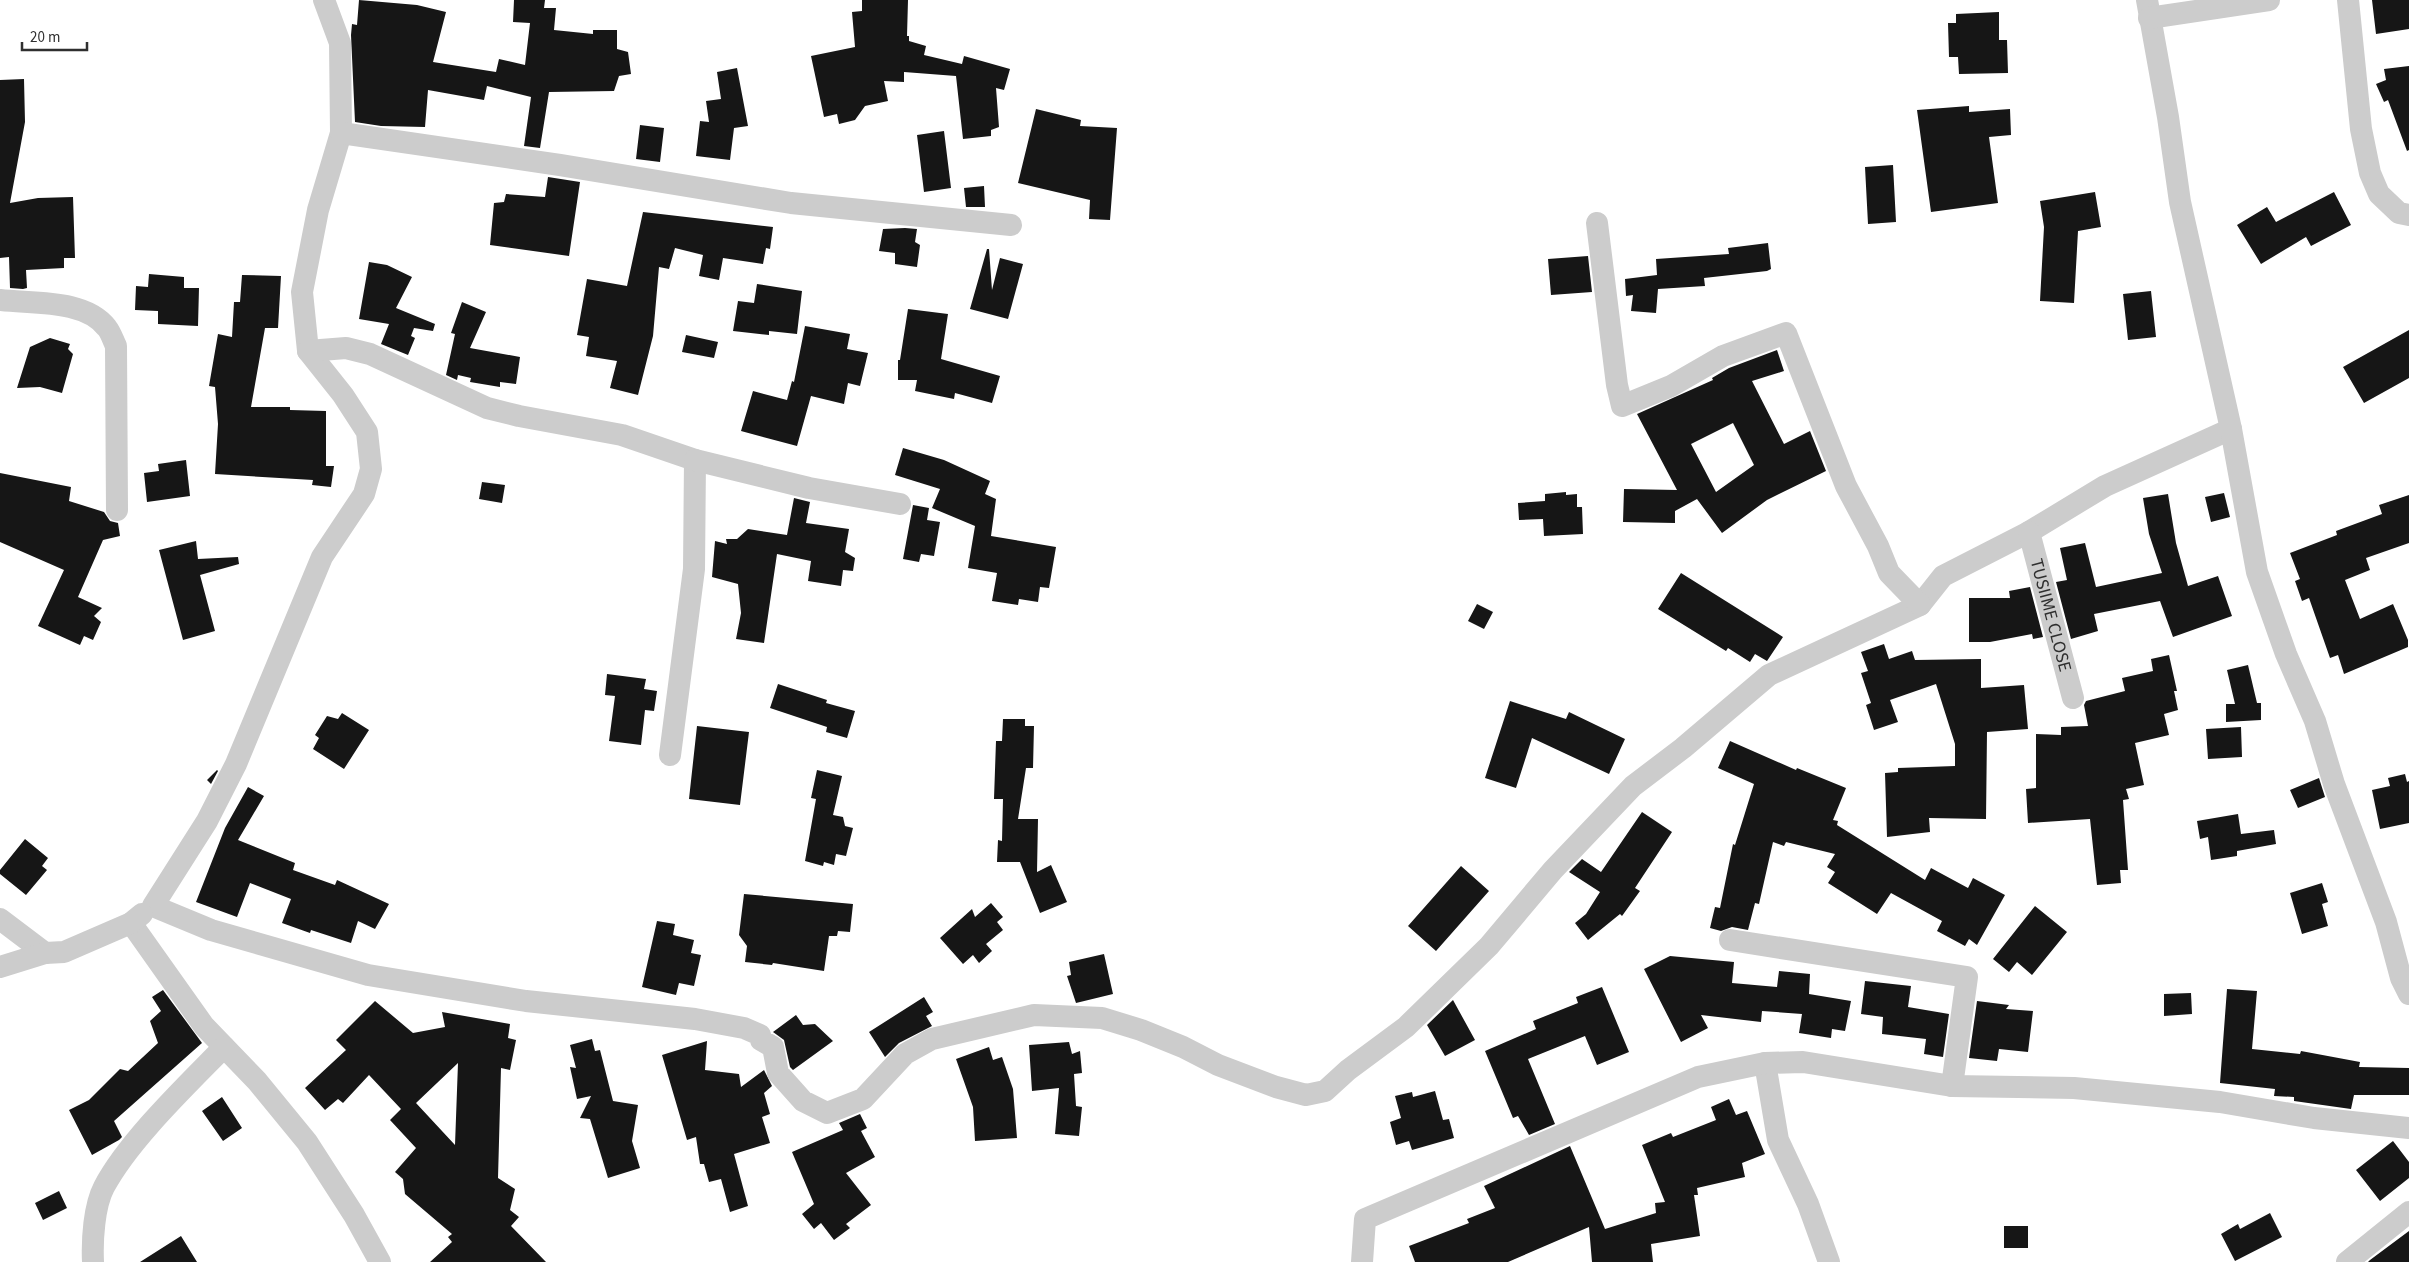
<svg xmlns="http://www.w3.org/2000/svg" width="2409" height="1262" font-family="'Source Sans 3',sans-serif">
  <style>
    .building { fill: #161616; fill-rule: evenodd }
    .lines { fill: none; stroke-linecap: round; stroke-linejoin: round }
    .minor { stroke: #ccc; stroke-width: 22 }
    .labels { text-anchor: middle; stroke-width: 5; stroke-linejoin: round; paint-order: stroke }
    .street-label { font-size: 18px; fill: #2f2f2f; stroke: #fff }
  </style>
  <rect width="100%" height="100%" fill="#fff"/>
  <path class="building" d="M 359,0 L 417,5 L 446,12 L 433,62 L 496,72 L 499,59 L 525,65 L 530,23 L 513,22 L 514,0 L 545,0 L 544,8 L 556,8 L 554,30 L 593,34 L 593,30 L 617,30 L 617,49 L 628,52 L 631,74 L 619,76 L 614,91 L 549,92 L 540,148 L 524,146 L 531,97 L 487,86 L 484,100 L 428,90 L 425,127 L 381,126 L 355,122 L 351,35 L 352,24 L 357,25 Z
    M 862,0 L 908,0 L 907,36 L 909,36 L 909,41 L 926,46 L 924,55 L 962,64 L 964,56 L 1010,69 L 1004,90 L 996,88 L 999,127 L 991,130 L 991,136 L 963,139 L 956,76 L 904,72 L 904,82 L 884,81 L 888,101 L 865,106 L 855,120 L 839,124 L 837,114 L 824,117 L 811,56 L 855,47 L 852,12 L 862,11 Z
    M 2372,0 L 2409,0 L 2409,29 L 2376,34 Z
    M 1999,12 L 1999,40 L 2007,40 L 2008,73 L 1959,74 L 1958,57 L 1949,57 L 1948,23 L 1956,23 L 1956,14 Z
    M 2409,66 L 2409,150 L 2407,151 L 2388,100 L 2384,102 L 2376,84 L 2386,80 L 2384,69 Z
    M 737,68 L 748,126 L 734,128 L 730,160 L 696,156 L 700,121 L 709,122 L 706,101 L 721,99 L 717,72 Z
    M 24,79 L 25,122 L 10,203 L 38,198 L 73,197 L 75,258 L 64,258 L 64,268 L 26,270 L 27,288 L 23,289 L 10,288 L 9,257 L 0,258 L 0,80 Z
    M 1969,106 L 1969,112 L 2010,109 L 2011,135 L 1989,137 L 1998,203 L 1931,212 L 1917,110 Z
    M 1036,109 L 1081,120 L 1080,126 L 1117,128 L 1110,220 L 1089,219 L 1090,200 L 1018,183 Z
    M 640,125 L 664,128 L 660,162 L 636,159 Z
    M 944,131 L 951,188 L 924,192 L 917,135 Z
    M 1893,165 L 1896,222 L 1868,224 L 1865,167 Z
    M 548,177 L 580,182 L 569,256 L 490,245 L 494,203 L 504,202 L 506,194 L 545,197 Z
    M 984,186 L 985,207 L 966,207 L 964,188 Z
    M 2095,192 L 2101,227 L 2078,231 L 2074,303 L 2040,301 L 2044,227 L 2040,201 Z
    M 2334,192 L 2351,225 L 2311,246 L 2306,237 L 2261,264 L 2237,225 L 2267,207 L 2276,222 Z
    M 643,212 L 773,227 L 770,249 L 766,248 L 763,264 L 723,258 L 719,280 L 699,276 L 703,255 L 675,248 L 669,269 L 659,267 L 653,336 L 638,395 L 610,388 L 617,361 L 586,356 L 589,337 L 577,335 L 587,279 L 627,286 Z
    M 905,228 L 917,229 L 915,242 L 920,245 L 917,267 L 895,264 L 895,253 L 879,251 L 883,229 Z
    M 1768,243 L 1771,269 L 1767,271 L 1704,278 L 1705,286 L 1658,289 L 1656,313 L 1631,311 L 1633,295 L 1626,296 L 1625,279 L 1657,275 L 1656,259 L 1729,254 L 1728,248 Z
    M 987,249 L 989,249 L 992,290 L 1000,258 L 1023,264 L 1008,319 L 970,309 Z
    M 1588,256 L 1592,292 L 1551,295 L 1548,259 Z
    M 369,262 L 387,265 L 412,277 L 396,308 L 435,324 L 433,331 L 414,328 L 411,336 L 415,338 L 408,355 L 381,344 L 389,324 L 359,319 Z
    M 149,274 L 184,277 L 184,288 L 199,288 L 198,326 L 158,324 L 158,311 L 135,310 L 136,286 L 148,287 Z
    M 242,275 L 281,276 L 278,328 L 265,328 L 251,407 L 290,407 L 290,410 L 326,411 L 326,466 L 334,466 L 331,487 L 312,485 L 313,480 L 215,474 L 218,424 L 215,387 L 209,386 L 218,334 L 232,337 L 234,302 L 240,302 Z
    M 757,284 L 802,291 L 797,334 L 769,331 L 769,335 L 733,331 L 738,301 L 754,303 Z
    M 2151,291 L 2156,337 L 2128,340 L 2123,294 Z
    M 462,302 L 486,312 L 470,348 L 520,357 L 516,384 L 500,382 L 500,387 L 470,382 L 471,378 L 458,375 L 457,380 L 446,375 L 455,334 L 451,333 Z
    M 908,309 L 948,314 L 941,359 L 1000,376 L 992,403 L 955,393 L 954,399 L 915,391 L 917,380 L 898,380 L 898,360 L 900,360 Z
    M 805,326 L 850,334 L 847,349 L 868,353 L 860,386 L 848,383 L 844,404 L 811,396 L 797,446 L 741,431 L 753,391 L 787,400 L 792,381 L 794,382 Z
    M 2409,330 L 2409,378 L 2364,403 L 2343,367 Z
    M 686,335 L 718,342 L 714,358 L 682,352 Z
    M 50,338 L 70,344 L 68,349 L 73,354 L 62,393 L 40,387 L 17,388 L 30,347 Z
    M 1777,350 L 1784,371 L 1752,381 L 1784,444 L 1810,431 L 1826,471 L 1767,500 L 1722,533 L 1697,499 L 1675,511 L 1675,523 L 1623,522 L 1624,489 L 1677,490 L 1637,414 L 1713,380 L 1712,378 L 1729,368 ZM 1733,423 L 1754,465 L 1716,492 L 1691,444 Z
    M 903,448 L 944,460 L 990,481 L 985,494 L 996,499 L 991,536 L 1056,547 L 1049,588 L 1040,587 L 1038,602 L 1019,599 L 1018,605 L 992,601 L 997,573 L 968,568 L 975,526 L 932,508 L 940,489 L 895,475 Z
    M 186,460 L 190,496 L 147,502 L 144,473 L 159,471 L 158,464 Z
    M 0,473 L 71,487 L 69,501 L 104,512 L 110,521 L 118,523 L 120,536 L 103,540 L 78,597 L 102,608 L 94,616 L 101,622 L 93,640 L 84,636 L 80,645 L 38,626 L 64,570 L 0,542 Z
    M 482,482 L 505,485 L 502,503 L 479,499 Z
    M 1566,492 L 1566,495 L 1577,494 L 1577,507 L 1582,507 L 1583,534 L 1544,536 L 1543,519 L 1519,520 L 1518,503 L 1545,501 L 1545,494 Z
    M 2224,493 L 2230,517 L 2211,522 L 2205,497 Z
    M 2168,494 L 2176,543 L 2188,586 L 2218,576 L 2232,616 L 2173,637 L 2160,601 L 2094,614 L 2098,631 L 2071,639 L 2056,582 L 2067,580 L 2060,548 L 2085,543 L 2096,587 L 2162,573 L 2149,534 L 2143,498 Z
    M 2409,495 L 2409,543 L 2366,558 L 2370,570 L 2345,580 L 2360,619 L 2393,604 L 2408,640 L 2408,647 L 2344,674 L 2338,655 L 2330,658 L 2309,598 L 2302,601 L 2295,581 L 2300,579 L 2290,553 L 2337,535 L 2336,531 L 2382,514 L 2379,505 Z
    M 794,498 L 810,502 L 806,523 L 849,529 L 845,552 L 855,558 L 853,571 L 843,570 L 841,586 L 808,581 L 811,561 L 777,554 L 764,643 L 736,639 L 741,613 L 738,584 L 712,577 L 715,541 L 727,544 L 726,539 L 737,539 L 748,529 L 787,535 Z
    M 913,505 L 929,508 L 927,520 L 940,522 L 934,556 L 921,554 L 919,562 L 903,559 Z
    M 196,541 L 198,559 L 238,557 L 239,564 L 200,575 L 215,631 L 183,640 L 159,550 Z
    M 1681,573 L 1783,637 L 1767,661 L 1755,654 L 1750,662 L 1728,648 L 1726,651 L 1658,609 Z
    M 2030,587 L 2043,637 L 2033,639 L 2032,634 L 1990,642 L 1969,642 L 1969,598 L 2010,598 L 2009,591 Z
    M 1477,604 L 1493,612 L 1484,629 L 1468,621 Z
    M 1884,644 L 1889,659 L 1912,651 L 1915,660 L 1981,659 L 1981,688 L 2024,685 L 2028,729 L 1987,732 L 1986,819 L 1929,818 L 1930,832 L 1887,837 L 1885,773 L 1898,772 L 1898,768 L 1955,766 L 1955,744 L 1936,684 L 1890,700 L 1898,722 L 1874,730 L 1866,705 L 1871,703 L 1861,673 L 1868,671 L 1861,652 Z
    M 2169,655 L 2177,691 L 2174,691 L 2178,710 L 2164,714 L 2169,735 L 2135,743 L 2144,785 L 2126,789 L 2129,799 L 2123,800 L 2128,870 L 2120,870 L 2121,883 L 2097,885 L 2090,819 L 2028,823 L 2026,789 L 2036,788 L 2036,734 L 2061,735 L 2061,727 L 2088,726 L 2084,705 L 2086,701 L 2125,691 L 2122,678 L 2153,671 L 2151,659 Z
    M 2248,665 L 2257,703 L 2261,703 L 2261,720 L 2226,722 L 2226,704 L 2235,704 L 2227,670 Z
    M 607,674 L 646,679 L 644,689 L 657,691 L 654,711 L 645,710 L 641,745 L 609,741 L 615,696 L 605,695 Z
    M 778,684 L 827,700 L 826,703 L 855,711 L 847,738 L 826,732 L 827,727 L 770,708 Z
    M 1510,701 L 1566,719 L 1569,712 L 1625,739 L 1609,774 L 1532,738 L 1516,788 L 1485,778 Z
    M 342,713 L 369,730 L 344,769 L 313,749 L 319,738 L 315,735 L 327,716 L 338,719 Z
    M 1003,719 L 1025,719 L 1025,726 L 1034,726 L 1033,768 L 1026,768 L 1018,819 L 1038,819 L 1037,872 L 1051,865 L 1067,902 L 1040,913 L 1020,862 L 997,862 L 998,840 L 1002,841 L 1003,799 L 994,799 L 996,741 L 1002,741 Z
    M 697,726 L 749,732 L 740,805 L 689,799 Z
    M 2241,727 L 2242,757 L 2208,759 L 2206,729 Z
    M 1730,741 L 1796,770 L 1797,768 L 1846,788 L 1833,820 L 1838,821 L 1837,825 L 1925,880 L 1931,868 L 1968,888 L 1973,878 L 2005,895 L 1977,945 L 1969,939 L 1965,946 L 1937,931 L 1942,921 L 1891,893 L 1877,914 L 1828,883 L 1835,872 L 1827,867 L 1835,854 L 1786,842 L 1784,846 L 1773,842 L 1759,904 L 1755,903 L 1748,930 L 1732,927 L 1721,931 L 1710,928 L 1715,907 L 1720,908 L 1733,844 L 1735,845 L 1754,784 L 1718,768 Z
    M 217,770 L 218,771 L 211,784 L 207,780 Z
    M 817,770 L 842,776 L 833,815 L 843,817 L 845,826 L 853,828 L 846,856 L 836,854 L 834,865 L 824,862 L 823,866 L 805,861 L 816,799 L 811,798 Z
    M 2405,774 L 2407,782 L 2409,781 L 2409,823 L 2380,829 L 2372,790 L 2390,786 L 2388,778 Z
    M 2319,778 L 2325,797 L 2298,808 L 2290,790 Z
    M 248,787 L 264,796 L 238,840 L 295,863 L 293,870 L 335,885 L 337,880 L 389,904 L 375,929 L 358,921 L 351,943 L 311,930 L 310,933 L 282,923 L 291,899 L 250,883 L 237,917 L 196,902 L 225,828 Z
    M 1642,812 L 1672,832 L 1635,888 L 1640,891 L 1622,916 L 1620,914 L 1588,940 L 1575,923 L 1586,914 L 1600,892 L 1569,872 L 1582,859 L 1601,872 Z
    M 2238,814 L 2241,834 L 2274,830 L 2276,844 L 2237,851 L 2237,856 L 2211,860 L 2208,837 L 2200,839 L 2197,821 Z
    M 25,839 L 48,858 L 42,866 L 47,870 L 26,895 L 0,874 L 0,870 Z
    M 1461,866 L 1489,891 L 1436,951 L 1408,926 Z
    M 2322,883 L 2328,902 L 2322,904 L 2328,926 L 2302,934 L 2290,893 Z
    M 744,894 L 853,904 L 850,932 L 838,931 L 837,936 L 829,936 L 824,971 L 773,963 L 772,965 L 745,962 L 747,946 L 739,935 Z
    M 991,903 L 1003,917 L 997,922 L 1003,930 L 986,944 L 992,951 L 979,963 L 973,955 L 963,964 L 940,938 L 972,909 L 975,917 Z
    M 2035,906 L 2067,932 L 2032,975 L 2017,962 L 2009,972 L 1993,959 Z
    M 657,921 L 675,924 L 673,935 L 694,940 L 691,953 L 701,955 L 694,986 L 679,983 L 676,995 L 642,987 Z
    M 1104,954 L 1113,994 L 1076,1003 L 1067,976 L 1071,975 L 1069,962 Z
    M 1670,956 L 1734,962 L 1732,983 L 1777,987 L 1779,971 L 1810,974 L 1809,994 L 1851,1001 L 1845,1031 L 1832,1029 L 1831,1038 L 1799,1033 L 1802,1014 L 1762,1011 L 1761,1022 L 1701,1015 L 1708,1028 L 1681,1042 L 1644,969 Z
    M 1865,981 L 1911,986 L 1908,1007 L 1949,1014 L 1943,1057 L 1924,1054 L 1926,1039 L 1882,1034 L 1883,1017 L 1861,1014 Z
    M 1602,987 L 1629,1052 L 1597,1065 L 1585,1036 L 1528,1059 L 1555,1124 L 1529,1135 L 1518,1116 L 1513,1118 L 1485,1051 L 1536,1029 L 1533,1021 L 1578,1003 L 1576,997 Z
    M 2227,989 L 2257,991 L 2252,1049 L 2300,1054 L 2301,1051 L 2360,1062 L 2359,1067 L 2409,1068 L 2409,1095 L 2354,1095 L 2351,1109 L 2294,1101 L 2294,1097 L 2274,1096 L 2275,1089 L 2220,1083 Z
    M 163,990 L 202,1043 L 114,1121 L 122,1137 L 119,1140 L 92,1155 L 69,1110 L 89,1100 L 120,1069 L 128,1071 L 158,1043 L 150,1021 L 161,1011 L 152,997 Z
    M 2191,993 L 2192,1014 L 2164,1016 L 2164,994 Z
    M 924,997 L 933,1012 L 926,1016 L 932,1026 L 899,1043 L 885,1057 L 869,1032 Z
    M 1453,1000 L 1475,1040 L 1445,1056 L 1427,1025 Z
    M 375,1001 L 413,1033 L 445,1027 L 442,1012 L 510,1024 L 508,1038 L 516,1040 L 510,1070 L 501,1068 L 498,1178 L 515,1189 L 510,1210 L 519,1217 L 511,1226 L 546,1262 L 430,1262 L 452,1242 L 448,1237 L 452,1234 L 405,1194 L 403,1179 L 395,1172 L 416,1148 L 390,1120 L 401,1109 L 369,1075 L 343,1103 L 338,1099 L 325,1110 L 305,1088 L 346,1050 L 336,1040 ZM 458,1063 L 455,1145 L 416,1103 Z
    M 1977,1001 L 2009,1005 L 2006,1009 L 2033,1011 L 2028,1052 L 1999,1049 L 1997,1061 L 1969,1058 Z
    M 796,1015 L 803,1025 L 815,1024 L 833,1041 L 793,1070 L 790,1067 L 784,1040 L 773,1032 Z
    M 592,1039 L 595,1051 L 600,1050 L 613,1101 L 638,1105 L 632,1141 L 640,1168 L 608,1178 L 590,1119 L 580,1118 L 591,1096 L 577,1099 L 570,1067 L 576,1068 L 570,1045 Z
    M 707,1041 L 705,1070 L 739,1074 L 741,1087 L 764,1070 L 772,1086 L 764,1093 L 770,1114 L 762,1117 L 770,1143 L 734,1154 L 748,1206 L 730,1212 L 721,1179 L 709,1182 L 704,1164 L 700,1164 L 696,1137 L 687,1140 L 662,1055 Z
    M 1069,1042 L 1072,1054 L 1080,1051 L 1082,1073 L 1074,1074 L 1076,1106 L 1082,1107 L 1079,1136 L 1055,1134 L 1059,1088 L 1032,1091 L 1029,1045 Z
    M 989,1047 L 993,1060 L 1002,1057 L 1013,1089 L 1017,1138 L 975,1141 L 973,1107 L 956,1059 Z
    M 1435,1091 L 1443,1120 L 1449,1119 L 1454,1138 L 1412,1150 L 1409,1141 L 1396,1145 L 1390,1122 L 1401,1118 L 1395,1096 L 1412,1092 L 1413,1097 Z
    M 222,1097 L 242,1128 L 223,1141 L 202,1111 Z
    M 1729,1099 L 1736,1115 L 1747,1111 L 1765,1154 L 1742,1163 L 1745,1177 L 1697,1188 L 1698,1195 L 1694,1195 L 1700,1236 L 1651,1244 L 1653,1262 L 1592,1262 L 1589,1227 L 1508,1262 L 1415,1262 L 1409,1246 L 1469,1223 L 1467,1219 L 1495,1208 L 1484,1186 L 1570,1146 L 1605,1229 L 1656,1213 L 1655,1203 L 1665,1202 L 1642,1145 L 1671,1133 L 1673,1137 L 1716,1120 L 1711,1107 Z
    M 860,1114 L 867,1128 L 861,1131 L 875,1157 L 846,1173 L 871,1205 L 846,1224 L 850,1228 L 834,1240 L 821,1223 L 814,1229 L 802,1214 L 814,1204 L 792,1152 L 843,1130 L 839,1123 Z
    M 2393,1141 L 2409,1162 L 2409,1178 L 2380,1201 L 2356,1170 Z
    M 59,1191 L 67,1208 L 43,1220 L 35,1203 Z
    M 2270,1213 L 2282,1237 L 2235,1261 L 2221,1234 L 2238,1224 L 2240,1229 Z
    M 2004,1226 L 2028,1226 L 2028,1248 L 2004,1248 Z
    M 2409,1231 L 2409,1262 L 2368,1262 L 2370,1260 Z
    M 181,1236 L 197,1262 L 140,1262 Z"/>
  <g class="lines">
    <g class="minor">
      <path d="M 324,0 L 340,43 L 341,133 L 318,210 L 302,292 L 308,351 L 343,395 L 367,432 L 371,469 L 364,494 L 322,557 L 236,764 L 207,821 L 153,906 L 211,930 L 368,975 L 526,1001 L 695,1019 L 744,1028 L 760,1035 L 761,1040 L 773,1047 L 778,1073 L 803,1101 L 827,1113 L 863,1099 L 905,1054 L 932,1039 L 1034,1015 L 1102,1018 L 1141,1030 L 1183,1047 L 1218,1065 L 1276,1087 L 1306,1095 L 1325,1091 L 1348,1070 L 1406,1027 L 1489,946 L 1553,870 L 1633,786 L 1683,748 L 1769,675 L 1920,605 L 1943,576 L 2029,532 L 2105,486 L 2231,429"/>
      <path d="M 2147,0 L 2168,117 L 2180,202 L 2231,429 L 2257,572 L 2286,654 L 2315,721 L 2334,784 L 2386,922 L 2401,978 L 2409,994"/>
      <path d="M 2348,0 L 2361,129 L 2370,173 L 2379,194 L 2399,213 L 2409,215"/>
      <path d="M 2149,18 L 2269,0"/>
      <path d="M 341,133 L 560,165 L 791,203 L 1011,225"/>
      <path d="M 1597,223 L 1617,385 L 1622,406 L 1671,386 L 1723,356 L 1786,333 L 1846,486 L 1878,546 L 1889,573 L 1920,605"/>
      <path d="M 0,300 C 33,304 85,299 107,328 C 111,333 113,340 116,346 L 117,510"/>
      <path d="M 308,351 L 346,348 L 370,354 L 487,408 L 519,416 L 622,435 L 695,460 L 694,569 L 670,755"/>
      <path d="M 695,460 L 809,488 L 900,504"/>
      <path id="s1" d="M 2029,532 L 2073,698"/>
      <path d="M 0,919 L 45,953"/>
      <path d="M 131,923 L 204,1026 L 257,1081 L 307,1142 L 354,1215 L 380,1262"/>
      <path d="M 1730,940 L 1967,977 L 1952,1086"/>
      <path d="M 0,967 L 45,953 L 64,952 L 131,923 L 142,914"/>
      <path d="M 1765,1063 L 1778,1140 L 1808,1204 L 1829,1262"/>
      <path d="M 93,1262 C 92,1240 94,1206 104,1187 C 129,1140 187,1085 224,1047"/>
      <path d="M 1362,1262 L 1365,1219 L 1698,1077 L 1765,1063 L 1803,1062 L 1952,1086 L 2074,1088 L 2220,1102 L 2314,1118 L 2409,1128"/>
      <path d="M 2347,1262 L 2409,1212"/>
    </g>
  </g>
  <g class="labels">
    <g class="street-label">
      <text dy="6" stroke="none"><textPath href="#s1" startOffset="86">TUSIIME CLOSE</textPath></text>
    </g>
  </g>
  <path d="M22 42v8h65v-8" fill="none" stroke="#2f2f2f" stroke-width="2.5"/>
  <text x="30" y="42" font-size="15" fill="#2f2f2f" stroke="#ffffff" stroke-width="4" paint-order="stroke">20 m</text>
</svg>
